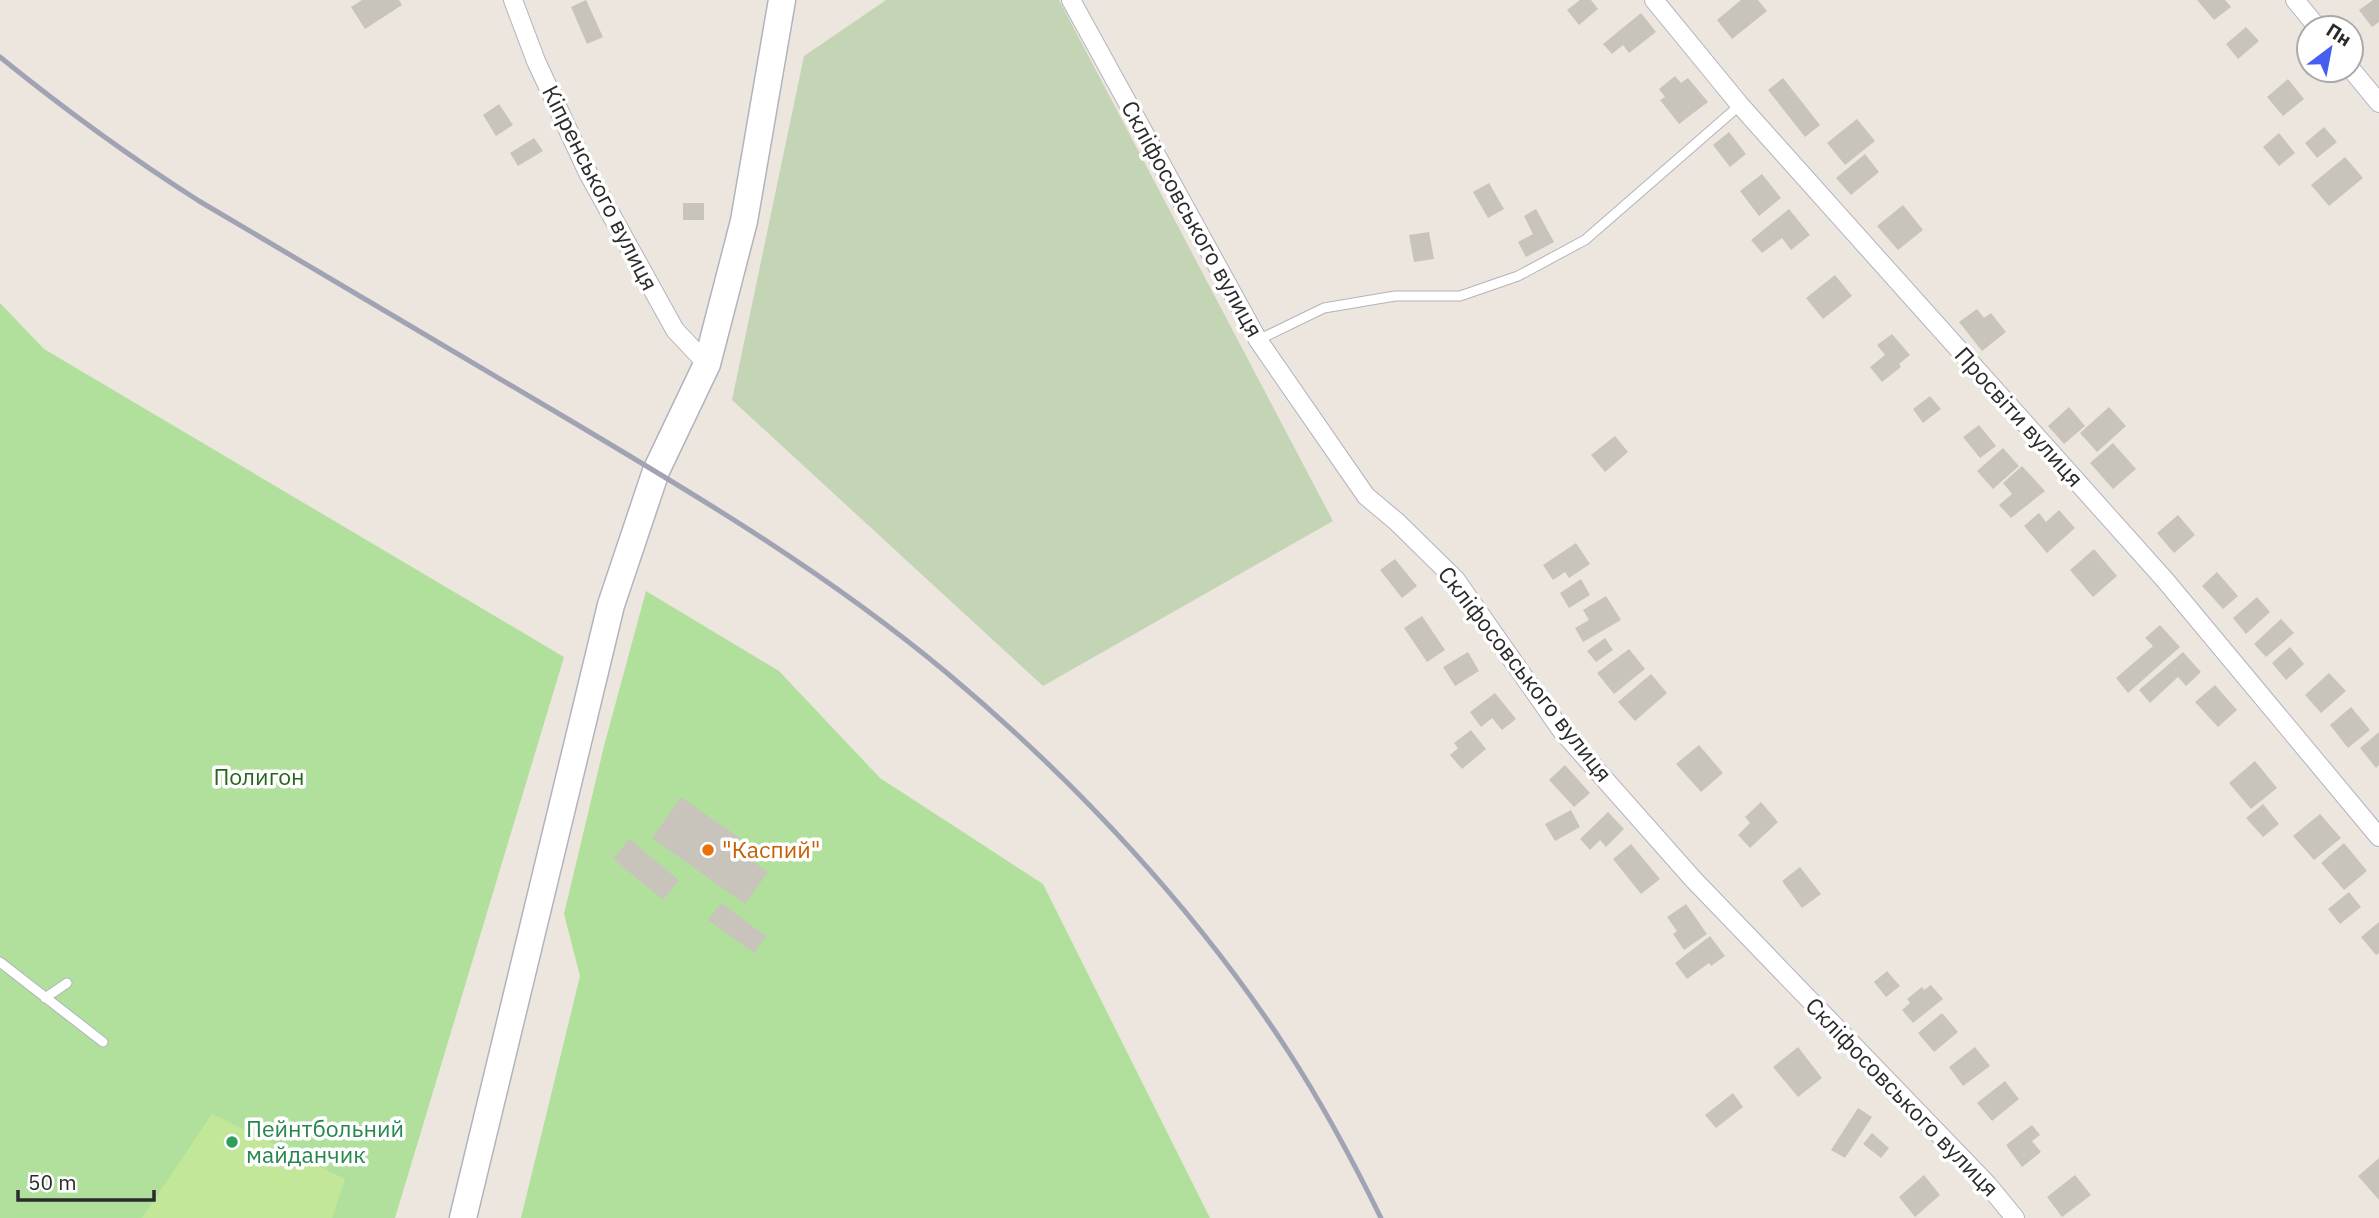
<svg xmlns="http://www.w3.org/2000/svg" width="2379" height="1218" font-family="'IBM Plex Sans',sans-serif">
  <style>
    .green { fill: #b1e09d }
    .cemetery { fill: #c4d5b6 }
    .pitch { fill: #c3e799 }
    .building { fill: #c8c4bc }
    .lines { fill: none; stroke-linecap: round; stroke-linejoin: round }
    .lane-casing { stroke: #b1b3be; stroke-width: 11 }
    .street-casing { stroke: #b1b3be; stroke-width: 20 }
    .secondary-casing { stroke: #b1b3be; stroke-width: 29 }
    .lane { stroke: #fff; stroke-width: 9 }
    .street { stroke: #fff; stroke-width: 18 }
    .secondary { stroke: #fff; stroke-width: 26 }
    .rail { stroke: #a1a3b4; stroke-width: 5 }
    .food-dot { fill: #e8710a; stroke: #fff; stroke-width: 2.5 }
    .leisure-dot { fill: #2e9e5b; stroke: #fff; stroke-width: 2.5 }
    .labels { text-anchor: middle; stroke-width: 7; stroke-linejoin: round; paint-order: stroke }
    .street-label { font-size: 23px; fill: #2b2b2b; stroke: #fff }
    .park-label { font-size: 23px; fill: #2a651e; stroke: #fff }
    .food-label { font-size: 23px; fill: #c56008; stroke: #fff; text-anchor: start }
    .leisure-label { font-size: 23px; fill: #27864d; stroke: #fff; text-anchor: start }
  </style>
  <rect width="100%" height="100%" fill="#ece6de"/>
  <path class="green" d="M 0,303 L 44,349 L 564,657 L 395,1218 L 0,1218 Z
    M 646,591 L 779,671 L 880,778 L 1043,884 L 1210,1218 L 521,1218 L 580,976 L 564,914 L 604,746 Z"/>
  <path class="cemetery" d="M 886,0 L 1059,0 L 1333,521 L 1043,686 L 732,400 L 804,56 Z"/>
  <path class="pitch" d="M 212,1114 L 345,1179 L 332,1218 L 142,1218 Z"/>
  <path class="building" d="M 362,0 L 399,0 L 402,5 L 365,29 L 351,7 Z
    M 586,0 L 603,37 L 587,44 L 571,7 Z
    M 1580,0 L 1591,0 L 1598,9 L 1579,25 L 1567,10 Z
    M 1741,0 L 1758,0 L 1767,11 L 1732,39 L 1717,20 Z
    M 2197,0 L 2225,0 L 2231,7 L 2214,20 Z
    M 2373,0 L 2379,0 L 2379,22 L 2372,27 L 2359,10 Z
    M 1641,13 L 1656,32 L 1629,53 L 1623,45 L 1612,54 L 1603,44 Z
    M 2246,27 L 2259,41 L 2238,59 L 2226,44 Z
    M 1675,76 L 1681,83 L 1688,78 L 1708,102 L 1679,124 L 1660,100 L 1665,97 L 1659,89 Z
    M 1783,78 L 1820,125 L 1805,137 L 1768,90 Z
    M 2288,79 L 2304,99 L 2283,116 L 2267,97 Z
    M 499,104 L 513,125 L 496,136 L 483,115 Z
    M 1857,119 L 1875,141 L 1845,165 L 1827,143 Z
    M 2324,127 L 2337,142 L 2317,158 L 2305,143 Z
    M 1729,132 L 1746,154 L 1730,167 L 1713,145 Z
    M 2279,133 L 2295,153 L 2279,166 L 2263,147 Z
    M 534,138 L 543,151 L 518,166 L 510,153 Z
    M 1865,154 L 1879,172 L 1851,195 L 1836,178 Z
    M 2345,157 L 2363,178 L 2329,206 L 2311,185 Z
    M 1762,174 L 1781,198 L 1759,216 L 1740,191 Z
    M 1489,183 L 1504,209 L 1488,218 L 1473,192 Z
    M 683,203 L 704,203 L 704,220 L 683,220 Z
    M 1903,205 L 1923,230 L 1898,250 L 1877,226 Z
    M 1536,209 L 1554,242 L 1526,257 L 1518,242 L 1533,234 L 1524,216 Z
    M 1789,209 L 1810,235 L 1791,250 L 1782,238 L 1762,253 L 1751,240 Z
    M 1429,232 L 1434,259 L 1414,262 L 1409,235 Z
    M 1835,275 L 1852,296 L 1823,319 L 1806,298 Z
    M 1977,309 L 1984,318 L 1991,313 L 2006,332 L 1982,351 L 1959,322 Z
    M 1892,334 L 1910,355 L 1899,364 L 1901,367 L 1882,382 L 1870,367 L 1885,355 L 1877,345 Z
    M 1930,396 L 1941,409 L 1923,423 L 1913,409 Z
    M 2069,407 L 2085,426 L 2064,444 L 2048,426 Z
    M 2109,407 L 2126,426 L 2097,452 L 2080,433 Z
    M 1979,425 L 1996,446 L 1980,458 L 1963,437 Z
    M 1615,436 L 1628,452 L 1605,472 L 1591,455 Z
    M 2113,443 L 2136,469 L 2113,489 L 2090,463 Z
    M 2003,448 L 2019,466 L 1993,489 L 1977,471 Z
    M 2022,466 L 2045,491 L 2011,518 L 1999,505 L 2012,494 L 2003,483 Z
    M 2059,510 L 2075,528 L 2047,553 L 2024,526 L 2039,513 L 2046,522 Z
    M 2178,515 L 2195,535 L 2174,553 L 2157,533 Z
    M 1576,543 L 1590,564 L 1569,578 L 1565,572 L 1553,580 L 1543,565 Z
    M 2094,549 L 2117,576 L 2093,597 L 2070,570 Z
    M 1395,559 L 1417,586 L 1402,598 L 1380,570 Z
    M 2217,572 L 2238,596 L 2223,609 L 2202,586 Z
    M 1581,579 L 1590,595 L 1569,608 L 1560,593 Z
    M 1606,596 L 1621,620 L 1583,642 L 1575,628 L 1589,620 L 1583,610 Z
    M 2257,597 L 2270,612 L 2246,634 L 2233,618 Z
    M 1422,616 L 1445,650 L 1427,662 L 1404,628 Z
    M 2281,619 L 2294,633 L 2266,657 L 2254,644 Z
    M 2160,625 L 2180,647 L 2128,693 L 2116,678 L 2153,646 L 2145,638 Z
    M 1605,638 L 1613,650 L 1596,662 L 1587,651 Z
    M 2290,647 L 2304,664 L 2286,680 L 2272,663 Z
    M 1629,649 L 1645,669 L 1614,694 L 1597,673 Z
    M 1468,652 L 1479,671 L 1455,686 L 1443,667 Z
    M 2183,652 L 2201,672 L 2186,686 L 2178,677 L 2150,703 L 2139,690 Z
    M 2329,673 L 2346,691 L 2321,713 L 2305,695 Z
    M 1651,674 L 1667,693 L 1635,721 L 1618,702 Z
    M 2215,685 L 2237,710 L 2218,727 L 2195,702 Z
    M 1495,693 L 1516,719 L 1502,730 L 1492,718 L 1481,727 L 1470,712 Z
    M 2351,707 L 2370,730 L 2348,748 L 2330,725 Z
    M 1471,730 L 1486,749 L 1462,769 L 1450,755 L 1458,748 L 1454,743 Z
    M 2379,732 L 2379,765 L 2376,768 L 2360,748 Z
    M 1699,745 L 1723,773 L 1701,792 L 1676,764 Z
    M 2255,761 L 2277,788 L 2251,809 L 2229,783 Z
    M 1565,765 L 1590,793 L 1574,807 L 1549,780 Z
    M 681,797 L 750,845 L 743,854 L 768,872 L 745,904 L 652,838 Z
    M 1761,802 L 1778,822 L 1750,848 L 1738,835 L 1750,823 L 1745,817 Z
    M 2263,804 L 2279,824 L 2263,837 L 2246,818 Z
    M 1571,810 L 1580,827 L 1555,841 L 1545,824 Z
    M 1608,812 L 1624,829 L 1606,847 L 1600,840 L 1590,850 L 1580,839 Z
    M 2320,814 L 2341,838 L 2314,860 L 2293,836 Z
    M 629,839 L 679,880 L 663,900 L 613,859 Z
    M 2344,843 L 2367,871 L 2344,890 L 2321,863 Z
    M 1631,844 L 1660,879 L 1641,894 L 1613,859 Z
    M 1800,867 L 1821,894 L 1802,908 L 1782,881 Z
    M 2349,892 L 2361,907 L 2340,924 L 2328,909 Z
    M 721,903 L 766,936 L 754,953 L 708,920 Z
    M 1686,904 L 1707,934 L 1684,950 L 1673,934 L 1677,931 L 1667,917 Z
    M 2379,922 L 2379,953 L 2376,955 L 2361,937 Z
    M 1710,936 L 1725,956 L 1711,966 L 1709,963 L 1687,979 L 1675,963 Z
    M 1887,971 L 1900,986 L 1886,997 L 1874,982 Z
    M 1931,985 L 1943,999 L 1913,1023 L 1902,1010 L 1910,1003 L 1907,999 L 1922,987 L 1924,990 Z
    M 1942,1013 L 1958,1032 L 1934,1052 L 1918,1033 Z
    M 1798,1047 L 1822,1078 L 1798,1097 L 1773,1067 Z
    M 1975,1047 L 1990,1066 L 1963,1086 L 1949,1067 Z
    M 2005,1081 L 2019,1099 L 1992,1121 L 1977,1103 Z
    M 1733,1093 L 1743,1107 L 1716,1128 L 1705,1115 Z
    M 1858,1108 L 1872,1117 L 1845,1158 L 1831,1150 Z
    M 2032,1125 L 2040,1135 L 2032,1141 L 2041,1152 L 2022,1167 L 2006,1145 Z
    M 1872,1133 L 1889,1148 L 1881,1158 L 1863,1144 Z
    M 2379,1158 L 2379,1200 L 2358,1176 Z
    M 1924,1175 L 1940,1195 L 1915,1217 L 1899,1197 Z
    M 2075,1175 L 2091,1195 L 2062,1217 L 2047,1197 Z"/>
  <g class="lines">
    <defs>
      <path id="lane" d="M 1258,340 L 1324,308 L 1395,296 L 1460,296 L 1518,276 L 1585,240 L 1740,105
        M 0,962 L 103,1042
        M 45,998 L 67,983"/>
      <path id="street" d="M 513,0 L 536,61 L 588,173 L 675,330 L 707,364
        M 1071,0 L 1258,340 L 1366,496 L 1397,522 L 1456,580 L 1562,731 L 1693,879 L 1988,1185 L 2015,1218
        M 1654,0 L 1740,105 L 2165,580 L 2379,837
        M 2295,0 L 2318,28
        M 2351,69 L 2379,103"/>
      <path id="secondary" d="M 463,1218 L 611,605 L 656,471 L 707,364 L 744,221 L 782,0"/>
    </defs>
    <use href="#lane" class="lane-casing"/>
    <use href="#street" class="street-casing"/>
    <use href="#secondary" class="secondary-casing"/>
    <use href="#lane" class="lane"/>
    <use href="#street" class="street"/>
    <use href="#secondary" class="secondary"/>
    <path class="rail" d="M 0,57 C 64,109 130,157 199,201 C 318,271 437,342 556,412 C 691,492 826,572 947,673 C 1075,780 1197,911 1288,1051 C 1323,1105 1353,1161 1381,1218"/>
  </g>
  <circle class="food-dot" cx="708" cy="850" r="7"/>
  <circle class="leisure-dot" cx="232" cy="1142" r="7"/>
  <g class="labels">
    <g class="street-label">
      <text transform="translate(600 188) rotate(63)" y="8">Кіпренського вулиця</text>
      <text transform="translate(1192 219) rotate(61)" y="8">Скліфосовського вулиця</text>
      <text transform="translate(2019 417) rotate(48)" y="8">Просвіти вулиця</text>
      <text transform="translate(1525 674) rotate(52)" y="8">Скліфосовського вулиця</text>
      <text transform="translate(1902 1097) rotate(46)" y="8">Скліфосовського вулиця</text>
    </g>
    <g class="park-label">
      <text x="259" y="785">Полигон</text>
    </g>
    <g class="food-label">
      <text x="722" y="858">"Каспий"</text>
    </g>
    <g class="leisure-label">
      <text x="246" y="1137">Пейнтбольний<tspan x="246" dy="26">майданчик</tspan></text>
    </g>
  </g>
  <g transform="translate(2330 49) rotate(32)"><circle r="33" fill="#ffffff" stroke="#aaaaaa" stroke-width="2"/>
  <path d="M0-5L12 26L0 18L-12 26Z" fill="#465ff1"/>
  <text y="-10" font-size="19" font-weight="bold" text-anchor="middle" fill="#2b2b2b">Пн</text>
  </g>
  <path d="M18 1190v10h136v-10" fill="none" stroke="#2b2b2b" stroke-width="3.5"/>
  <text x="28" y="1190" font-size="21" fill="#2b2b2b" stroke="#ffffff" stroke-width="5" paint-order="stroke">50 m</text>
</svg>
